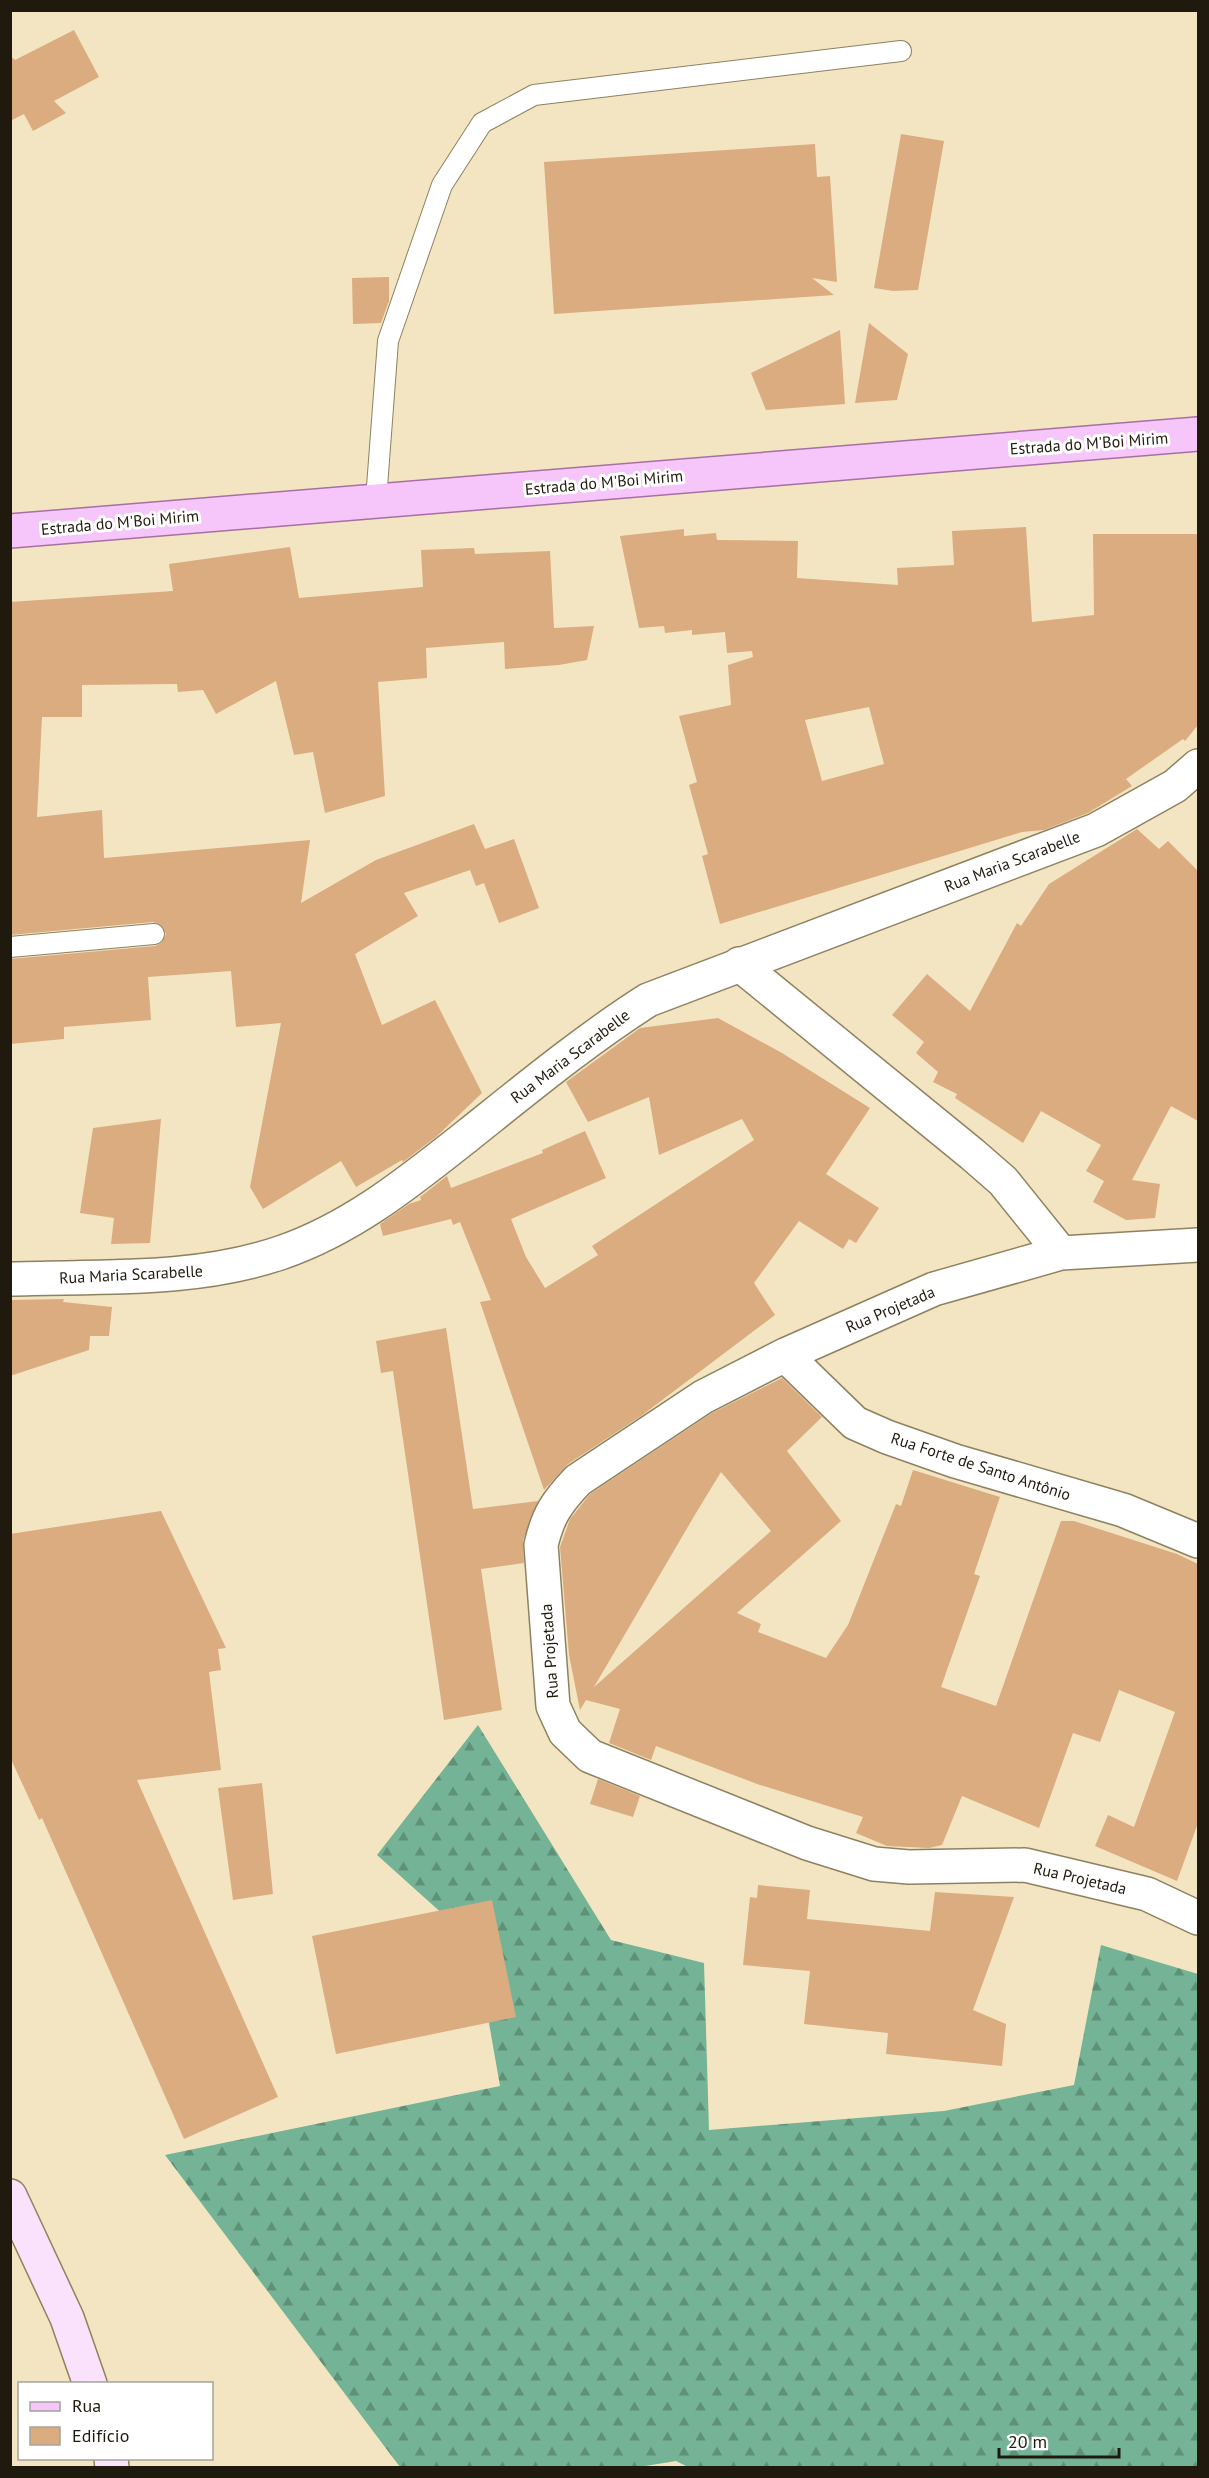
<svg xmlns="http://www.w3.org/2000/svg" width="1209" height="2478" font-family="'PT Sans',sans-serif">
  <style>
    .forest { fill: url(#forest-firs) }
    .building { fill: #daac80; fill-rule: evenodd }
    .lines { fill: none; stroke-linecap: round; stroke-linejoin: round }
    .lane-casing { stroke: #8e8160; stroke-width: 22 }
    .street-casing { stroke: #8e8160; stroke-width: 36 }
    .secondary-casing { stroke: #8e8160; stroke-width: 36 }
    .primary-casing { stroke: #a770a4; stroke-width: 36 }
    .lane { stroke: #fff; stroke-width: 20 }
    .street { stroke: #fff; stroke-width: 33 }
    .secondary { stroke: #fae2fc; stroke-width: 33 }
    .primary { stroke: #f6c5f9; stroke-width: 33 }
    .labels { text-anchor: middle; stroke-width: 6; stroke-linejoin: round; paint-order: stroke }
    .street-label { font-size: 16px; fill: #1f1a0d; stroke: #fff }
  </style>
  <defs>
    <pattern id="forest-firs" width="22" height="20" patternUnits="userSpaceOnUse" patternTransform="scale(1.5)"><rect width="22" height="20" fill="#74b395"/><path d="M5 1l3.5 6h-7zM16 11l3.5 6h-7z" fill="#5f9178"/></pattern>
  </defs>
  <rect width="100%" height="100%" fill="#f3e5c2"/>
  <path class="forest" d="M 478,1725 L 611,1940 L 704,1963 L 709,2130 L 944,2111 L 1074,2085 L 1101,1945 L 1198,1974 L 1198,2467 L 690,2468 L 676,2461 L 633,2468 L 400,2467 L 165,2155 L 500,2086 L 475,1943 L 377,1855 Z"/>
  <path class="building" d="M 74,30 L 99,77 L 54,101 L 66,113 L 33,131 L 24,114 L 10,121 L 10,56 L 15,60 Z
    M 901,134 L 944,141 L 918,290 L 893,291 L 874,288 Z
    M 815,144 L 817,177 L 830,176 L 837,282 L 812,278 L 834,295 L 554,314 L 544,162 Z
    M 389,277 L 389,301 L 381,323 L 353,324 L 352,278 Z
    M 869,323 L 908,354 L 897,400 L 855,403 Z
    M 840,330 L 845,404 L 766,410 L 751,373 Z
    M 1026,527 L 1032,622 L 1094,615 L 1093,534 L 1198,534 L 1198,725 L 1185,741 L 1183,739 L 1126,779 L 1132,786 L 1088,813 L 1044,830 L 1022,832 L 720,924 L 702,856 L 708,854 L 689,785 L 697,782 L 679,716 L 731,705 L 728,665 L 753,657 L 752,651 L 727,653 L 725,632 L 692,635 L 692,630 L 665,633 L 664,626 L 639,628 L 620,536 L 684,529 L 684,536 L 716,533 L 717,540 L 798,541 L 797,578 L 898,585 L 897,568 L 954,565 L 952,531 ZM 869,707 L 884,764 L 822,781 L 805,720 Z
    M 290,547 L 299,598 L 423,587 L 421,550 L 474,548 L 475,554 L 550,551 L 554,628 L 594,626 L 587,660 L 559,665 L 505,669 L 504,642 L 426,648 L 427,678 L 378,682 L 385,796 L 325,813 L 313,752 L 294,755 L 276,681 L 216,714 L 203,690 L 178,692 L 177,684 L 82,685 L 82,717 L 42,717 L 37,817 L 102,810 L 104,858 L 310,840 L 301,903 L 376,860 L 474,824 L 485,849 L 514,839 L 539,908 L 499,923 L 484,883 L 476,886 L 470,870 L 404,893 L 418,916 L 355,954 L 382,1025 L 435,1000 L 482,1093 L 437,1136 L 403,1162 L 402,1160 L 356,1187 L 341,1161 L 263,1209 L 250,1187 L 281,1023 L 236,1027 L 231,971 L 148,977 L 151,1020 L 64,1027 L 64,1039 L 10,1044 L 10,959 L 155,946 L 161,943 L 166,934 L 163,927 L 153,922 L 10,935 L 10,602 L 173,591 L 169,564 Z
    M 1137,829 L 1159,849 L 1168,841 L 1198,871 L 1198,1121 L 1171,1106 L 1132,1180 L 1160,1184 L 1155,1218 L 1126,1220 L 1093,1202 L 1104,1181 L 1086,1171 L 1101,1145 L 1041,1111 L 1023,1143 L 955,1098 L 957,1094 L 933,1082 L 938,1072 L 916,1053 L 924,1042 L 892,1015 L 927,974 L 970,1011 L 1017,923 L 1021,926 L 1049,884 Z
    M 718,1018 L 782,1053 L 870,1108 L 826,1174 L 879,1208 L 856,1243 L 849,1239 L 843,1249 L 799,1221 L 754,1283 L 775,1315 L 641,1416 L 568,1464 L 544,1490 L 480,1302 L 491,1300 L 460,1222 L 453,1225 L 451,1219 L 383,1236 L 380,1224 L 409,1204 L 421,1200 L 420,1197 L 447,1176 L 451,1188 L 543,1153 L 542,1150 L 585,1131 L 606,1178 L 511,1219 L 526,1257 L 545,1288 L 598,1255 L 592,1246 L 754,1140 L 742,1119 L 659,1155 L 649,1097 L 588,1122 L 566,1082 L 640,1028 Z
    M 161,1119 L 150,1243 L 111,1244 L 114,1218 L 80,1213 L 93,1128 Z
    M 64,1299 L 63,1302 L 112,1307 L 109,1336 L 90,1336 L 89,1350 L 10,1376 L 10,1300 Z
    M 446,1328 L 473,1509 L 538,1501 L 523,1540 L 524,1563 L 481,1569 L 502,1710 L 444,1720 L 393,1371 L 381,1373 L 376,1341 Z
    M 782,1378 L 822,1417 L 787,1451 L 841,1521 L 737,1613 L 761,1624 L 758,1632 L 826,1658 L 848,1625 L 896,1504 L 901,1506 L 913,1470 L 1000,1497 L 974,1574 L 980,1576 L 941,1687 L 996,1706 L 1061,1521 L 1074,1521 L 1177,1554 L 1198,1564 L 1198,1823 L 1177,1881 L 1095,1846 L 1108,1815 L 1134,1827 L 1175,1712 L 1119,1690 L 1100,1742 L 1073,1733 L 1039,1828 L 962,1796 L 942,1845 L 929,1848 L 887,1846 L 856,1833 L 863,1817 L 760,1785 L 656,1746 L 651,1760 L 609,1743 L 620,1709 L 586,1700 L 580,1710 L 569,1655 L 560,1547 L 570,1519 L 590,1494 L 712,1413 ZM 721,1472 L 771,1531 L 594,1687 L 696,1513 Z
    M 161,1511 L 226,1648 L 218,1649 L 221,1670 L 209,1672 L 221,1770 L 137,1780 L 278,2097 L 184,2139 L 42,1818 L 39,1820 L 10,1757 L 10,1534 Z
    M 598,1779 L 640,1796 L 633,1817 L 590,1804 Z
    M 262,1783 L 273,1894 L 233,1900 L 218,1788 Z
    M 758,1885 L 810,1890 L 807,1919 L 930,1931 L 935,1892 L 1014,1897 L 973,2010 L 1006,2024 L 1002,2066 L 886,2054 L 888,2033 L 804,2024 L 810,1971 L 743,1965 L 750,1897 L 757,1898 Z
    M 492,1900 L 516,2017 L 336,2054 L 312,1936 Z"/>
  <g class="lines">
    <defs>
      <path id="lane" d="M 376,500 L 388,341 L 442,185 L 482,123 L 534,95 L 901,51
        M 10,947 L 154,934"/>
      <path id="street" d="M 739,964 L 972,1154 L 1003,1181 L 1061,1253
        M 1198,1245 L 1061,1253 L 934,1289 L 785,1355 L 703,1397 L 578,1480 C 557,1502 548,1515 541,1545 L 553,1706 L 565,1732 L 590,1756 L 807,1843 L 874,1864 L 909,1867 L 1025,1865 L 1147,1894 L 1198,1918
        M 10,1279 C 100,1276 194,1282 280,1253 C 351,1229 409,1182 467,1136 C 526,1089 584,1041 648,1000 L 1096,830 L 1175,786 L 1198,766
        M 785,1355 L 855,1423 L 887,1437 L 955,1461 L 1123,1510 L 1198,1541"/>
      <path id="secondary" d="M 10,2196 L 67,2318 L 90,2384
        M 111,2458 L 112,2468"/>
      <path id="primary" d="M 10,531 L 1198,434"/>
    </defs>
    <use href="#lane" class="lane-casing"/>
    <use href="#street" class="street-casing"/>
    <use href="#secondary" class="secondary-casing"/>
    <use href="#primary" class="primary-casing"/>
    <use href="#lane" class="lane"/>
    <use href="#street" class="street"/>
    <use href="#secondary" class="secondary"/>
    <use href="#primary" class="primary"/>
  </g>
  <g class="labels">
    <g class="street-label">
      <text transform="translate(1089 443) rotate(-4)" y="6">Estrada do M'Boi Mirim</text>
      <text transform="translate(604 482) rotate(-5)" y="6">Estrada do M'Boi Mirim</text>
      <text transform="translate(120 522) rotate(-5)" y="6">Estrada do M'Boi Mirim</text>
      <text transform="translate(1012 861) rotate(-21)" y="6">Rua Maria Scarabelle</text>
      <text transform="translate(570 1056) rotate(-37)" y="6">Rua Maria Scarabelle</text>
      <text transform="translate(131 1274) rotate(-3)" y="6">Rua Maria Scarabelle</text>
      <text transform="translate(890 1309) rotate(-23)" y="6">Rua Projetada</text>
      <text transform="translate(981 1466) rotate(18)" y="6">Rua Forte de Santo Antônio</text>
      <text transform="translate(549 1651) rotate(-94)" y="6">Rua Projetada</text>
      <text transform="translate(1080 1878) rotate(13)" y="6">Rua Projetada</text>
    </g>
  </g>
  <rect width="1209" height="2478" fill="none" stroke="#1f1a0d" stroke-width="24"/>
  <rect x="18" y="2382" width="195" height="78" fill="#ffffff" stroke="#a5a39e" stroke-width="1.5"/>
  <rect x="30" y="2402" width="30" height="9" fill="#f6c5f9" stroke="#a5a39e" stroke-width="1.5"/>
  <text x="72" y="2412" font-size="18" fill="#1f1a0d">Rua</text>
  <rect x="30" y="2427" width="30" height="18" fill="#daac80" stroke="#a5a39e" stroke-width="1.5"/>
  <text x="72" y="2442" font-size="18" fill="#1f1a0d">Edifício</text>
  <path d="M999 2448v9h120v-9" fill="none" stroke="#1f1a0d" stroke-width="3"/>
  <text x="1008" y="2448" font-size="18" fill="#1f1a0d" stroke="#ffffff" stroke-width="4.5" paint-order="stroke">20 m</text>
</svg>
